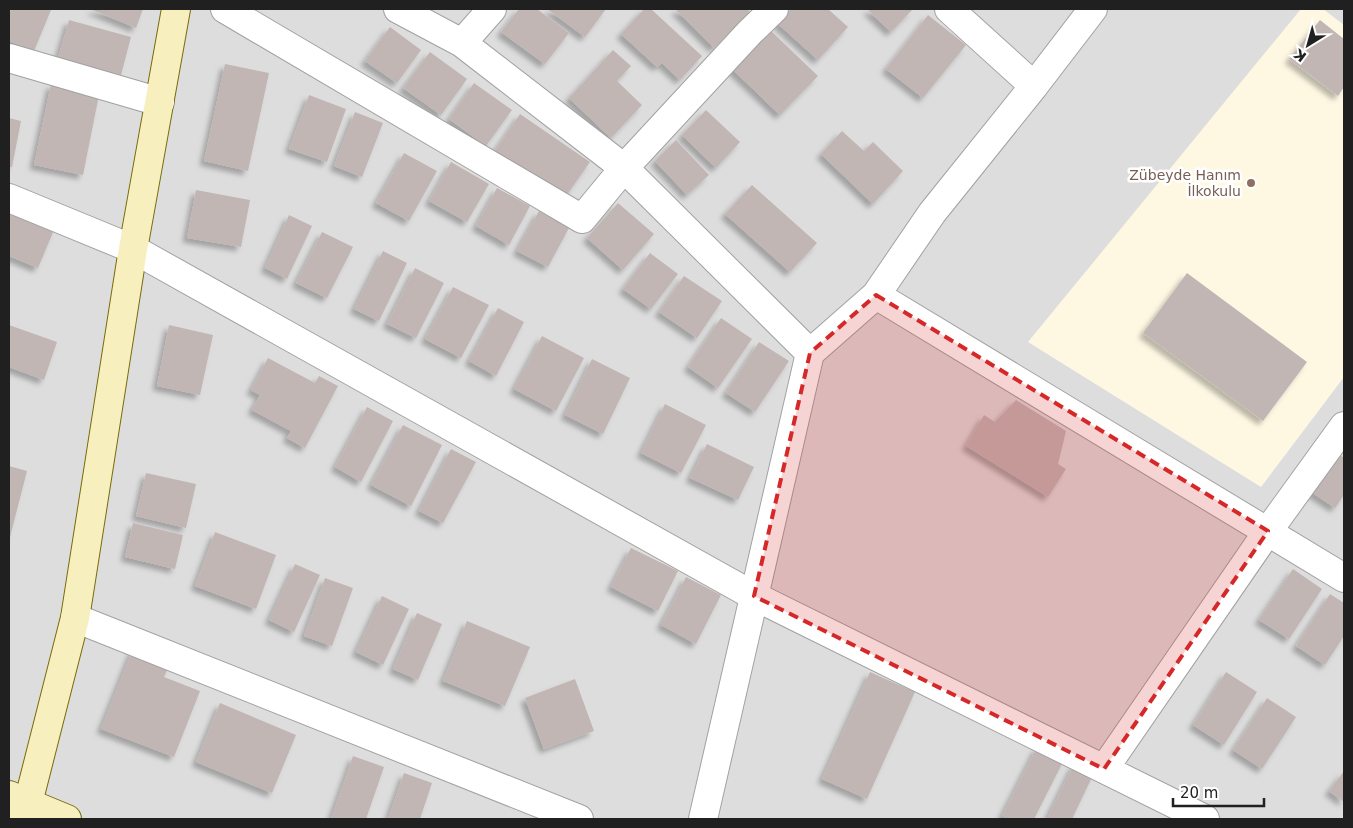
<svg xmlns="http://www.w3.org/2000/svg" width="1353" height="828" font-family="'DejaVu Sans',sans-serif">
  <style>
    .residential { fill: #deddde }
    .education { fill: #fef8e3 }
    .building { fill: #c1b6b4; filter: url(#shadow) }
    .lines { fill: none; stroke-linecap: round; stroke-linejoin: round }
    .street-casing { stroke: #a1a1a1; stroke-width: 30 }
    .secondary-casing { stroke: #776b08; stroke-width: 30 }
    .street { stroke: #fff; stroke-width: 28 }
    .secondary { stroke: #f8efbe; stroke-width: 28 }
    .marked { fill: #d62828; fill-opacity: 0.2; stroke: #d62828; stroke-width: 4; stroke-dasharray: 10 6; stroke-linejoin: round }
    .education-dot { fill: #8d6e63; stroke: #fff; stroke-width: 2 }
    .labels { text-anchor: middle; stroke-width: 5; stroke-linejoin: round; paint-order: stroke }
    .education-label { font-size: 14px; fill: #785e54; stroke: #fff; text-anchor: end }
  </style>
  <defs>
    <filter id="shadow"><feDropShadow dx="-4.5" dy="4.5" stdDeviation="2.5" flood-color="#0004"/></filter>
  </defs>
  <rect width="100%" height="100%" fill="#f1ebe7"/>
  <path class="residential" d="M 9,9 L 1344,9 L 1344,819 L 9,819 Z"/>
  <path class="education" d="M 1301,9 L 1323,9 L 1344,25 L 1344,377 L 1261,487 L 1028,342 Z"/>
  <path class="building" d="M 11,9 L 51,10 L 34,51 L 9,41 L 9,15 Z
    M 90,9 L 143,9 L 136,28 Z
    M 519,9 L 537,9 L 569,33 L 545,64 L 501,32 Z
    M 547,9 L 606,9 L 585,37 Z
    M 644,9 L 651,9 L 702,56 L 680,80 L 662,63 L 657,67 L 621,34 Z
    M 675,9 L 747,9 L 750,12 L 714,48 Z
    M 791,9 L 828,9 L 848,27 L 818,60 L 777,23 Z
    M 867,9 L 913,9 L 891,32 Z
    M 928,15 L 966,45 L 923,98 L 886,69 Z
    M 69,20 L 131,37 L 121,75 L 58,58 Z
    M 1320,20 L 1344,39 L 1344,87 L 1338,96 L 1289,59 Z
    M 390,27 L 421,50 L 397,83 L 365,61 Z
    M 769,29 L 818,76 L 780,115 L 731,68 Z
    M 613,50 L 631,66 L 617,81 L 642,105 L 611,138 L 569,98 Z
    M 430,52 L 467,79 L 441,115 L 403,88 Z
    M 225,64 L 269,73 L 248,171 L 204,161 Z
    M 474,83 L 512,110 L 486,146 L 449,119 Z
    M 51,84 L 99,95 L 83,175 L 34,165 Z
    M 309,95 L 346,109 L 327,162 L 289,149 Z
    M 706,110 L 740,142 L 716,168 L 682,135 Z
    M 355,112 L 383,123 L 362,177 L 334,166 Z
    M 520,114 L 590,162 L 564,199 L 495,151 Z
    M 9,118 L 21,121 L 12,167 L 9,167 Z
    M 842,131 L 864,151 L 873,142 L 903,171 L 873,204 L 821,154 Z
    M 676,140 L 709,175 L 687,195 L 655,161 Z
    M 404,153 L 437,171 L 409,221 L 376,203 Z
    M 451,162 L 489,184 L 467,222 L 429,201 Z
    M 752,185 L 817,243 L 790,272 L 725,214 Z
    M 497,188 L 530,206 L 509,245 L 476,226 Z
    M 196,190 L 250,200 L 241,247 L 187,238 Z
    M 618,203 L 654,234 L 623,270 L 587,238 Z
    M 9,210 L 54,230 L 38,268 L 9,256 Z
    M 539,211 L 569,228 L 548,267 L 517,251 Z
    M 289,215 L 312,226 L 287,279 L 265,268 Z
    M 322,232 L 353,247 L 327,298 L 296,283 Z
    M 383,251 L 407,263 L 379,321 L 354,309 Z
    M 650,253 L 678,274 L 651,309 L 623,289 Z
    M 415,268 L 444,283 L 416,338 L 387,324 Z
    M 1187,273 L 1307,362 L 1263,421 L 1143,333 Z
    M 684,276 L 722,301 L 697,338 L 659,312 Z
    M 453,287 L 489,305 L 461,358 L 425,339 Z
    M 498,308 L 524,322 L 496,376 L 469,361 Z
    M 721,318 L 752,339 L 718,388 L 688,367 Z
    M 9,325 L 57,342 L 44,380 L 9,367 Z
    M 169,325 L 213,335 L 200,395 L 157,386 Z
    M 542,336 L 584,358 L 556,411 L 514,389 Z
    M 759,342 L 789,361 L 755,412 L 726,393 Z
    M 268,358 L 315,383 L 319,376 L 338,386 L 305,448 L 287,438 L 291,431 L 252,410 L 260,395 L 251,390 Z
    M 592,359 L 630,378 L 603,434 L 565,415 Z
    M 1016,400 L 1066,431 L 1058,464 L 1066,469 L 1048,497 L 966,446 L 984,415 L 995,422 Z
    M 665,404 L 706,425 L 681,473 L 641,453 Z
    M 367,407 L 393,421 L 361,482 L 335,467 Z
    M 403,425 L 442,445 L 411,506 L 371,485 Z
    M 707,444 L 754,467 L 738,500 L 690,478 Z
    M 451,449 L 476,462 L 443,523 L 419,511 Z
    M 1338,453 L 1344,458 L 1344,495 L 1335,508 L 1311,492 Z
    M 9,466 L 27,471 L 9,541 Z
    M 146,473 L 196,484 L 186,528 L 136,516 Z
    M 133,523 L 183,535 L 175,569 L 125,557 Z
    M 215,532 L 276,555 L 256,609 L 195,586 Z
    M 631,548 L 678,571 L 658,611 L 611,587 Z
    M 295,564 L 320,575 L 294,632 L 269,620 Z
    M 1293,569 L 1322,589 L 1289,639 L 1259,620 Z
    M 686,577 L 721,595 L 696,644 L 661,625 Z
    M 325,578 L 353,588 L 332,646 L 304,636 Z
    M 1330,594 L 1344,603 L 1344,636 L 1325,665 L 1296,646 Z
    M 382,596 L 409,609 L 383,665 L 356,652 Z
    M 417,613 L 442,624 L 418,680 L 393,669 Z
    M 467,621 L 530,647 L 505,706 L 443,681 Z
    M 133,649 L 170,663 L 164,677 L 200,691 L 174,757 L 101,729 Z
    M 870,672 L 915,692 L 867,799 L 822,779 Z
    M 1226,672 L 1257,692 L 1224,745 L 1193,725 Z
    M 575,679 L 594,731 L 544,749 L 525,698 Z
    M 1267,698 L 1296,717 L 1262,769 L 1233,750 Z
    M 220,703 L 296,735 L 272,793 L 196,762 Z
    M 1037,747 L 1064,760 L 1034,819 L 1009,819 L 1002,816 Z
    M 353,756 L 384,767 L 366,819 L 331,819 Z
    M 1074,764 L 1094,773 L 1072,819 L 1047,819 Z
    M 1344,771 L 1344,802 L 1329,791 Z
    M 404,773 L 432,783 L 420,819 L 388,819 Z"/>
  <g class="lines">
    <defs>
      <path id="street" d="M 225,9 L 582,219 L 624,168 L 750,32 L 774,9
        M 398,9 L 462,43 L 624,168 L 810,353
        M 949,9 L 1034,86
        M 462,43 L 492,9
        M 9,58 L 160,102
        M 9,198 L 133,249 L 754,596 L 1205,819
        M 876,295 L 1344,578
        M 75,618 L 579,819
        M 1104,769 L 1268,531 L 1344,426
        M 703,819 L 810,353 L 876,295 L 932,213 L 1034,86 L 1093,9"/>
      <path id="secondary" d="M 9,795 L 67,819
        M 22,819 L 28,803 L 75,618 L 133,249 L 176,9"/>
    </defs>
    <use href="#street" class="street-casing"/>
    <use href="#secondary" class="secondary-casing"/>
    <use href="#street" class="street"/>
    <use href="#secondary" class="secondary"/>
  </g>
  <path class="marked" d="M 876,295 L 1268,531 L 1104,769 L 754,596 L 810,353 Z"/>
  <circle class="education-dot" cx="1251" cy="183" r="5"/>
  <g class="labels">
    <g class="education-label">
      <text x="1241" y="180">Zübeyde Hanım<tspan x="1241" dy="16">İlkokulu</tspan></text>
    </g>
  </g>
  <rect width="1353" height="828" fill="none" stroke="#202020" stroke-width="20"/>
  <g transform="translate(1308 45) rotate(217)" stroke="#ffffff" stroke-width="4" paint-order="stroke">
  <path d="M0-4L9 19L0 12L-9 19Z" fill="#202020"/>
  <text y="-8" font-size="14" font-weight="bold" text-anchor="middle" fill="#202020">K</text>
  </g>
  <path d="M1173 798v8h91v-8" fill="none" stroke="#202020" stroke-width="2.5"/>
  <text x="1180" y="798" font-size="15" fill="#202020" stroke="#ffffff" stroke-width="4" paint-order="stroke">20 m</text>
</svg>
